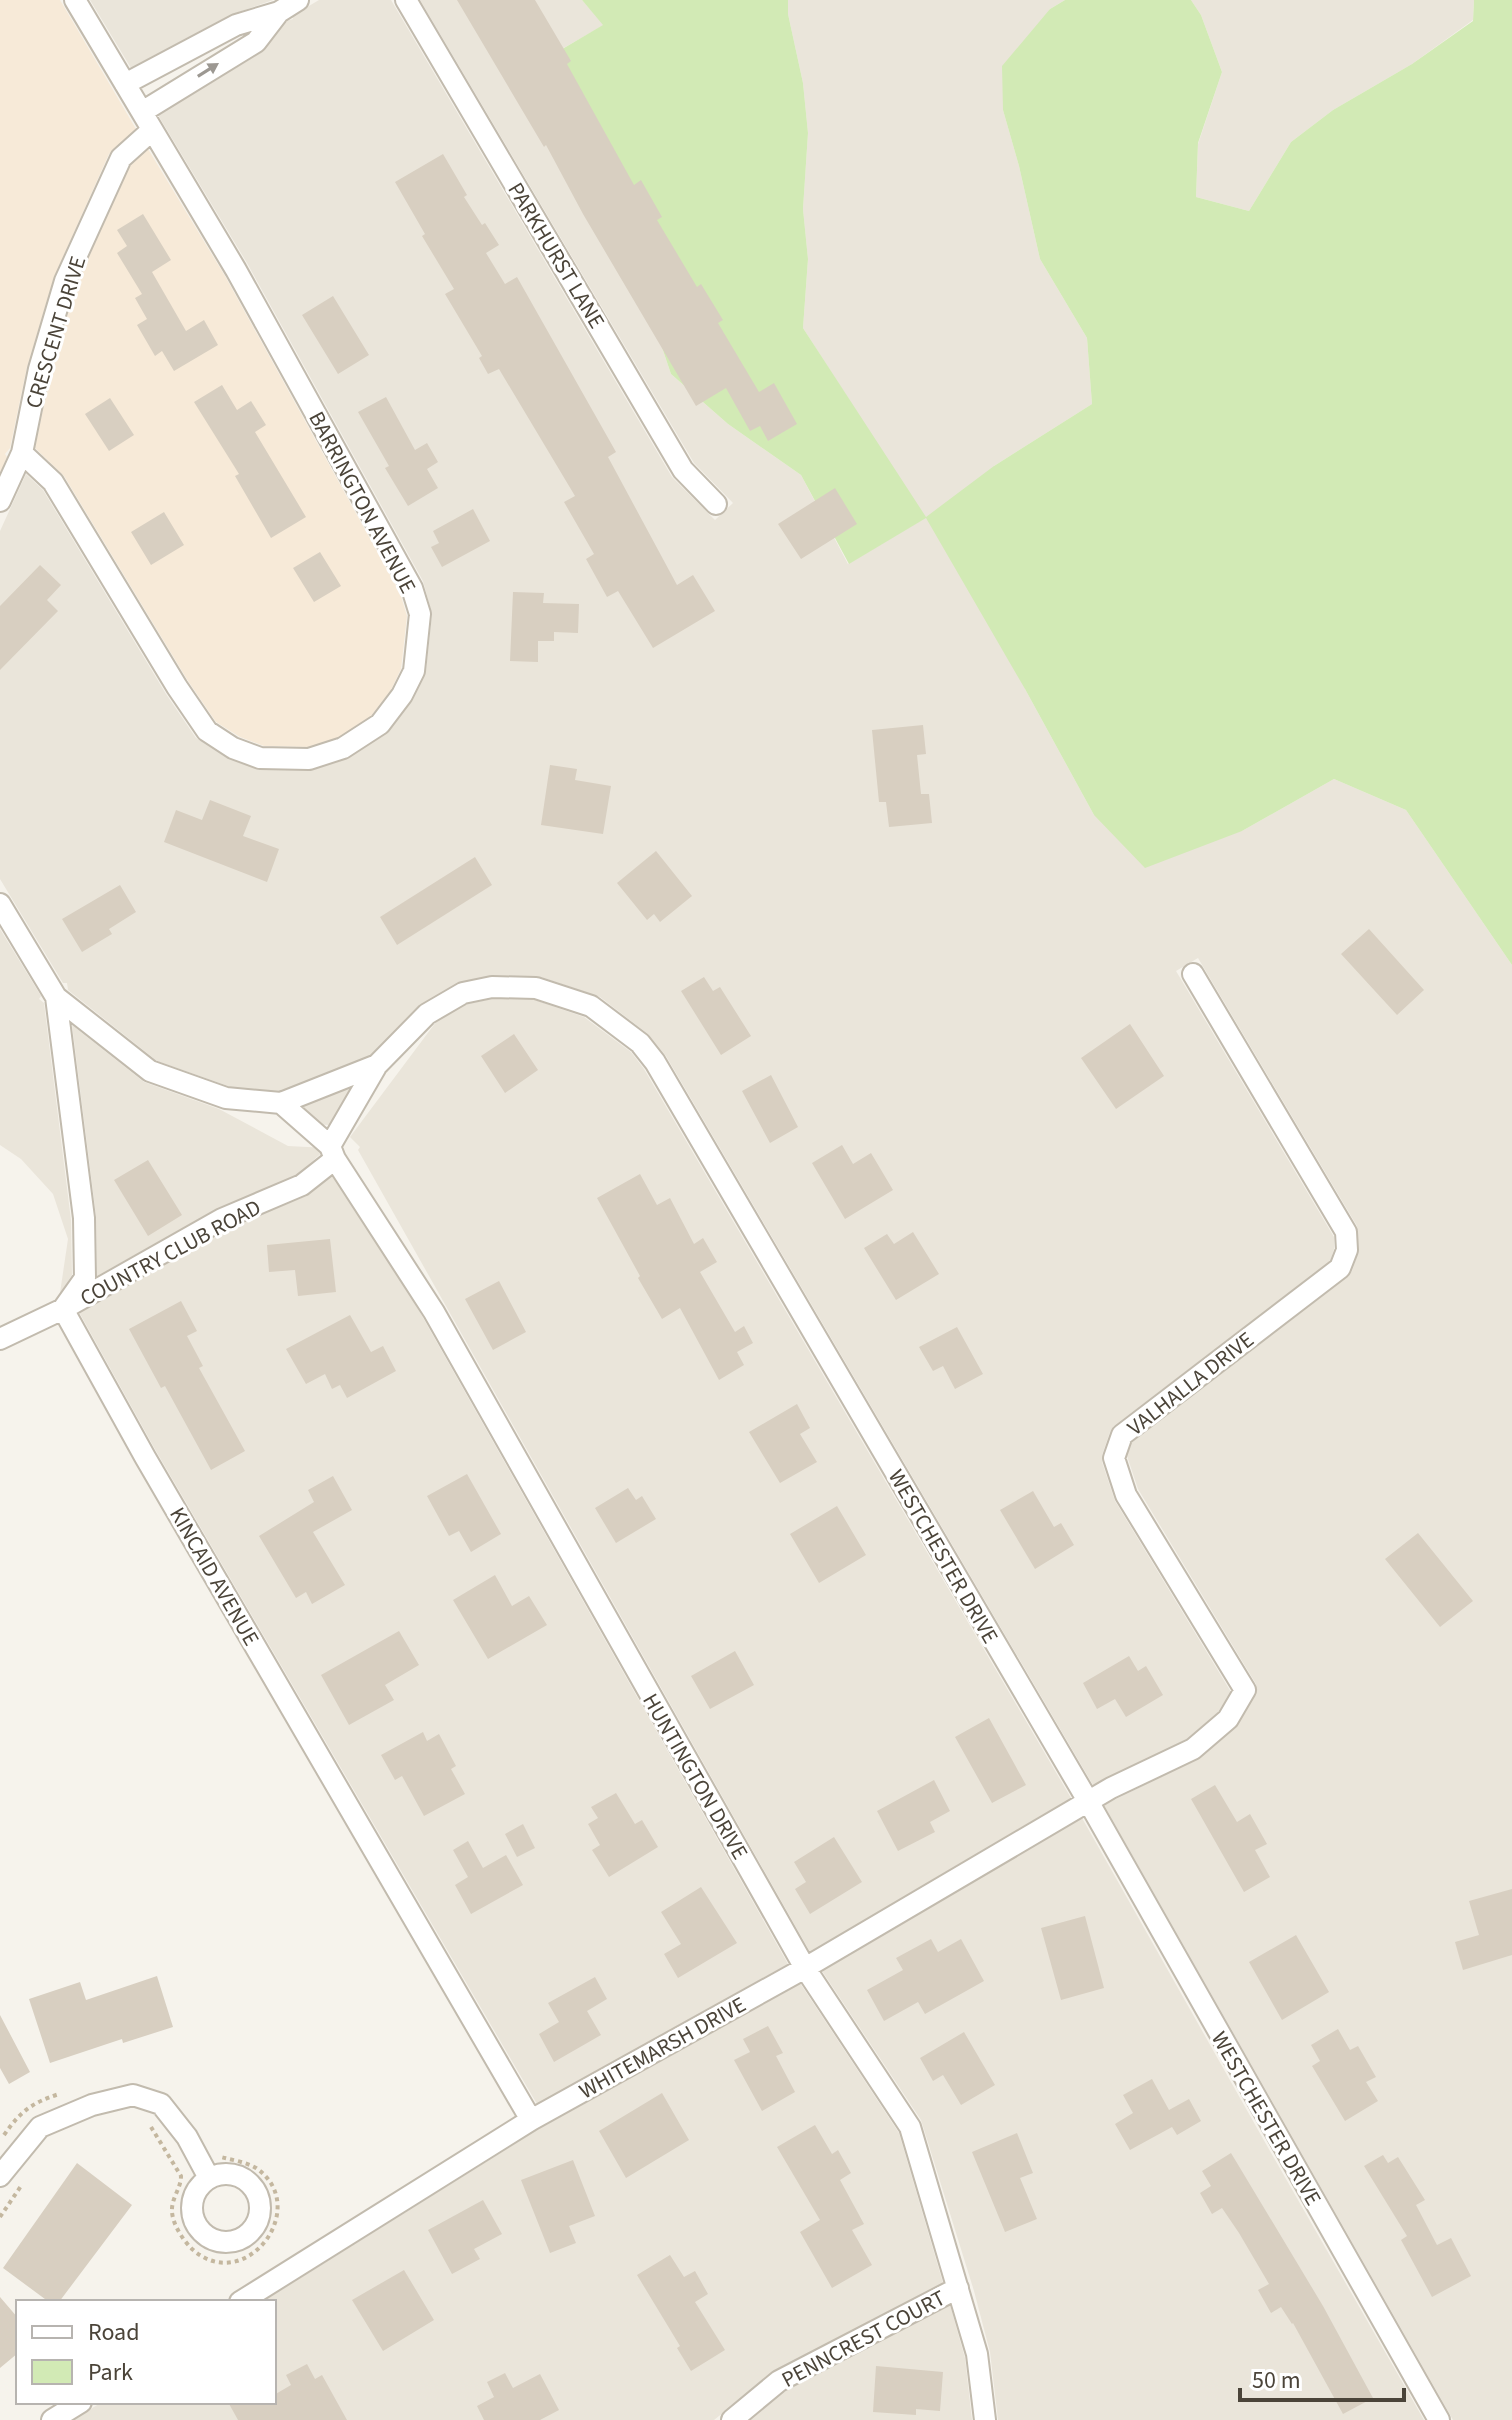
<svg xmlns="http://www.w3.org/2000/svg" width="1512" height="2420" font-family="'Source Sans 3',sans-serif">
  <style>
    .residential { fill: #eae5da }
    .commercial { fill: #f7ead8 }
    .green { fill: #d2eab5 }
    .building { fill: #d8cfc1 }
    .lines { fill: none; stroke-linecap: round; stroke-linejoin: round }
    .minor-casing { stroke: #c2bbae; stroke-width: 24 }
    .path { stroke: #c4b79f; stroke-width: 4; stroke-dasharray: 4 4; stroke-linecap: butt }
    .minor { stroke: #fff; stroke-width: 20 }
    .oneway { fill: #9c9892 }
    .labels { text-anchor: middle; stroke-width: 6; stroke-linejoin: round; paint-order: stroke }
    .street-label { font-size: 22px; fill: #4b4439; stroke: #fff }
  </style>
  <rect width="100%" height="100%" fill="#f6f3ec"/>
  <path class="residential" d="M 90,0 L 273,0 L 230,15 L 131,68 Z
    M 319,0 L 391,0 L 672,477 L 715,520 L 733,503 L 694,463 L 420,0 L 582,0 L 604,25 L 520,73 L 640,282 L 671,374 L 728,424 L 801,475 L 848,564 L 925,518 L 803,328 L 808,259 L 803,209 L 808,133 L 803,83 L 788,14 L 788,0 L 1065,0 L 1050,9 L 1003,110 L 1019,166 L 1040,259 L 1087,338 L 1092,404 L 994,466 L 1025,689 L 1094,815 L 1242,831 L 1334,779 L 1406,810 L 1512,965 L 1512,2420 L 1453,2420 L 1104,1805 L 1201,1757 L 1235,1727 L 1255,1695 L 1256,1684 L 1138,1489 L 1127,1456 L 1132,1441 L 1347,1277 L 1352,1271 L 1358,1253 L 1357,1226 L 1198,958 L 1176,971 L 1334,1237 L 1334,1249 L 1330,1262 L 1114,1426 L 1110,1432 L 1102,1455 L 1102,1462 L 1115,1501 L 1231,1692 L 1218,1712 L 1187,1739 L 1093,1785 L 666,1056 L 648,1034 L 600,997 L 541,977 L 493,976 L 461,982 L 417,1008 L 331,1125 L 300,1124 L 231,1087 L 157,1061 L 68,990 L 67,983 L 63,983 L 0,879 L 0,531 L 26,474 L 43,490 L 166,694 L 196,738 L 225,757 L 259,770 L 312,770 L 349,757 L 386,733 L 412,701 L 426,671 L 432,614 L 423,581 L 247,263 L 158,115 L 262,52 L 286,21 L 293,19 L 292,16 Z
    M 1191,0 L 1474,0 L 1473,20 L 1412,64 L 1333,110 L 1291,142 L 1249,211 L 1196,197 L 1198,144 L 1222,72 L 1201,15 Z
    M 0,929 L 41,996 L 39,999 L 44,1003 L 71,1220 L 72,1275 L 60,1293 L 68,1239 L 53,1194 L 21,1159 L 0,1145 Z
    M 492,999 L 532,999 L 584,1017 L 631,1052 L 644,1069 L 1071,1798 L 810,1952 L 358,1150 L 360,1147 L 350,1137 L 436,1022 L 466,1004 Z
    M 72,1025 L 144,1082 L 219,1109 L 288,1146 L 327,1148 L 297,1175 L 217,1209 L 97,1276 L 96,1216 Z
    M 339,1169 L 788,1964 L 537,2104 L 156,1451 L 79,1312 L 227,1229 L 306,1196 Z
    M 1082,1818 L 1266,2144 L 1424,2420 L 998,2420 L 990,2352 L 974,2291 L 921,2120 L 822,1971 Z
    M 800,1983 L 899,2133 L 943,2283 L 774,2372 L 714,2420 L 73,2420 L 102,2402 L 274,2402 L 274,2302 L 262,2302 L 537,2130 Z
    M 950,2305 L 965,2358 L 972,2420 L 750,2420 L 785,2391 Z"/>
  <path class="commercial" d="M 0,0 L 60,0 L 136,129 L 109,154 L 54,277 L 27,367 L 10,448 L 5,454 L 7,457 L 0,473 Z
    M 148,149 L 225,276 L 400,593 L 407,616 L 401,669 L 391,690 L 371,716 L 338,738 L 309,747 L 264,746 L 240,737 L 216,722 L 188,681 L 64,476 L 35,448 L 51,371 L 77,283 L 131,164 Z"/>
  <path class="green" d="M 582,0 L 788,0 L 788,14 L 803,83 L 808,133 L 803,209 L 808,259 L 803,328 L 926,517 L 994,466 L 1092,404 L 1087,338 L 1040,259 L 1019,166 L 1003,110 L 1002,66 L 1050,9 L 1065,0 L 1191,0 L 1201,15 L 1222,72 L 1198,143 L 1196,197 L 1249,211 L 1291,142 L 1333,110 L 1412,64 L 1473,21 L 1474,0 L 1512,0 L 1512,965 L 1406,810 L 1334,779 L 1242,831 L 1145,868 L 1094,815 L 1025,689 L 926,518 L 849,564 L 801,475 L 728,424 L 671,374 L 640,282 L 520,74 L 603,25 Z"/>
  <path class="building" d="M 457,0 L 535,0 L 571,61 L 567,64 L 634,185 L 641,180 L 662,217 L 657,220 L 697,287 L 701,284 L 723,320 L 718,323 L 759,392 L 774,383 L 797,424 L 768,441 L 760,426 L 750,431 L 726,388 L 696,406 L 583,214 L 546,145 L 544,147 Z
    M 443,154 L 467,195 L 464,197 L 482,225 L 485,223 L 499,245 L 486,253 L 505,284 L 517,277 L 616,452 L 608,457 L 677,585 L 693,575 L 715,611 L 653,648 L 618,591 L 607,597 L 586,559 L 594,554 L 564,502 L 575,496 L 499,369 L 488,374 L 479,358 L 482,356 L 445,294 L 454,289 L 422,236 L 425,234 L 395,182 Z
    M 143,214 L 171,260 L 152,272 L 186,331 L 204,320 L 218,345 L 174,371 L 162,351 L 155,356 L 137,325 L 147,319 L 135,298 L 142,294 L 117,253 L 127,246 L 117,230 Z
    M 333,296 L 369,355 L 338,374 L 302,315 Z
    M 222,385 L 237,410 L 251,401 L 266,425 L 255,432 L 306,517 L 271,538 L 235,476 L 239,474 L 194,402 Z
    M 386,397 L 415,450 L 427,443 L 438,462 L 427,469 L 438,488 L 408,506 L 385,468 L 389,466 L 358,412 Z
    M 110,398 L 134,435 L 109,451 L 85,414 Z
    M 835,488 L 857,524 L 801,559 L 778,524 Z
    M 473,509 L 490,541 L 442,567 L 431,547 L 439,543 L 433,531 Z
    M 164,512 L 184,545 L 151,565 L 131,532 Z
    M 320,552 L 341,586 L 314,602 L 293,568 Z
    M 40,565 L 61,585 L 47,600 L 58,611 L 0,670 L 0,606 Z
    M 513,592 L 544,593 L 543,603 L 579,604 L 578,633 L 554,632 L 554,641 L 538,641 L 538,662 L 510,661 Z
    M 923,725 L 926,754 L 917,755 L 921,794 L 929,794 L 932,823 L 889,827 L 886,802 L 879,802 L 872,730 Z
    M 550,765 L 577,769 L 575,780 L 611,786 L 603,834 L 541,825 Z
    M 210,800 L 251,816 L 243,836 L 279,849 L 267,882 L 164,842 L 176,810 L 202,820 Z
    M 656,851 L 692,896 L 660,922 L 654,914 L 647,920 L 617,883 Z
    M 475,857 L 492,885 L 397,945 L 380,917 Z
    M 120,885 L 136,912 L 109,929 L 112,934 L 82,952 L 62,919 Z
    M 1369,929 L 1424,990 L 1397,1015 L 1341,954 Z
    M 704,977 L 713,991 L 720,987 L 751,1036 L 721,1055 L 681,991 Z
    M 1130,1024 L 1164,1076 L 1116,1109 L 1081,1058 Z
    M 514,1034 L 538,1070 L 505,1093 L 481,1056 Z
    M 771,1075 L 798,1127 L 770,1143 L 742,1091 Z
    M 842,1145 L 853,1164 L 871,1153 L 893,1190 L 845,1219 L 812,1163 Z
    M 148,1160 L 182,1215 L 148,1236 L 114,1180 Z
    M 640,1174 L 657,1205 L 670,1198 L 694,1244 L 703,1238 L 717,1262 L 700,1272 L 735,1332 L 744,1326 L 753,1343 L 737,1352 L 744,1365 L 719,1380 L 680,1308 L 662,1319 L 638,1278 L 640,1276 L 597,1198 Z
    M 913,1232 L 939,1274 L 896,1300 L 864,1248 L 887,1234 L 894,1244 Z
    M 330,1239 L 336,1292 L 298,1296 L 295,1270 L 269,1272 L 267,1245 Z
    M 499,1281 L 526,1332 L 493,1350 L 465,1299 Z
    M 181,1301 L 197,1331 L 187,1336 L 203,1366 L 199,1368 L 245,1451 L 211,1470 L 165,1386 L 161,1388 L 129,1329 Z
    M 350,1315 L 371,1352 L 383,1346 L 396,1371 L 347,1398 L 340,1385 L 332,1389 L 325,1374 L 306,1384 L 286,1349 Z
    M 957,1327 L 983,1374 L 955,1389 L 943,1366 L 933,1371 L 919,1347 Z
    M 797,1404 L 810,1428 L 800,1434 L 817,1462 L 780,1483 L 749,1432 Z
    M 467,1474 L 501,1534 L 471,1552 L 459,1531 L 449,1536 L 427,1496 Z
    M 333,1476 L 352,1510 L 313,1532 L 345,1585 L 312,1604 L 306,1592 L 296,1598 L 259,1536 L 314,1502 L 308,1490 Z
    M 628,1488 L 636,1500 L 642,1496 L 656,1519 L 616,1543 L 595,1508 Z
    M 1033,1491 L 1054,1527 L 1061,1523 L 1074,1545 L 1035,1569 L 1000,1510 Z
    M 837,1506 L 866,1555 L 819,1583 L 790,1534 Z
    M 1418,1533 L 1473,1601 L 1440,1627 L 1385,1559 Z
    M 495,1575 L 512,1606 L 529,1596 L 547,1625 L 488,1659 L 453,1600 Z
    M 399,1631 L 419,1665 L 385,1685 L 394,1700 L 349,1725 L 321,1675 Z
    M 735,1651 L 754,1685 L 710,1709 L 691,1676 Z
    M 1129,1656 L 1138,1671 L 1146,1666 L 1163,1695 L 1126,1717 L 1115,1699 L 1097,1709 L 1083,1683 Z
    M 989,1718 L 1026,1785 L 992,1803 L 955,1737 Z
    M 423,1732 L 427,1741 L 439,1734 L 456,1766 L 451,1769 L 465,1794 L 424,1816 L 402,1776 L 395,1780 L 381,1755 Z
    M 934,1780 L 950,1811 L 930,1822 L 935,1832 L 898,1851 L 877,1811 Z
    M 1215,1785 L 1237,1822 L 1250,1814 L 1267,1844 L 1255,1850 L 1270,1877 L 1244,1892 L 1191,1799 Z
    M 616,1793 L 635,1824 L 642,1820 L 658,1847 L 609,1877 L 592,1850 L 600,1845 L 588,1824 L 598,1818 L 591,1807 Z
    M 523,1824 L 535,1848 L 517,1857 L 505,1834 Z
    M 834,1837 L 862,1882 L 810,1914 L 795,1889 L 806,1882 L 794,1862 Z
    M 468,1841 L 483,1868 L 506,1855 L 523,1885 L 471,1914 L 455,1885 L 468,1877 L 453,1850 Z
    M 701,1887 L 737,1943 L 678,1978 L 664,1954 L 681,1944 L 661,1912 Z
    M 1512,1889 L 1512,1955 L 1463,1970 L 1455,1942 L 1479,1935 L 1469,1901 Z
    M 1085,1916 L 1104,1988 L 1061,2000 L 1041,1928 Z
    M 1296,1935 L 1329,1992 L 1282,2020 L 1249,1962 Z
    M 931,1939 L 938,1952 L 961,1939 L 984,1981 L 925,2014 L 918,2002 L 884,2021 L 867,1990 L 903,1970 L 896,1958 Z
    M 157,1976 L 173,2027 L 123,2043 L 122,2039 L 50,2063 L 29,1999 L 80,1982 L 86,2000 Z
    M 595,1977 L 607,1999 L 587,2011 L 601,2035 L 554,2062 L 539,2034 L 559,2022 L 548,2003 Z
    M 0,2015 L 30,2072 L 9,2084 L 0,2068 Z
    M 768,2026 L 783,2053 L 776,2056 L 795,2092 L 762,2111 L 734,2060 L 750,2052 L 743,2039 Z
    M 1338,2029 L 1350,2050 L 1358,2046 L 1376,2077 L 1366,2082 L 1378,2101 L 1345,2121 L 1312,2066 L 1320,2061 L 1311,2045 Z
    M 964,2032 L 995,2085 L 961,2105 L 943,2075 L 933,2081 L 920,2058 Z
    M 1152,2079 L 1169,2110 L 1189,2099 L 1201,2121 L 1177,2135 L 1172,2127 L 1130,2150 L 1115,2124 L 1133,2113 L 1123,2095 Z
    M 662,2093 L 689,2140 L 626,2178 L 599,2131 Z
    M 815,2125 L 832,2154 L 838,2150 L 851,2173 L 840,2180 L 864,2224 L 852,2230 L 872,2265 L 832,2288 L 800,2232 L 820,2220 L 777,2147 Z
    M 1017,2133 L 1033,2173 L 1020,2178 L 1037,2219 L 1005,2232 L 972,2152 Z
    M 1231,2153 L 1323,2306 L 1373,2398 L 1343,2414 L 1293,2323 L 1292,2324 L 1281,2307 L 1271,2313 L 1258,2290 L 1269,2284 L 1239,2233 L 1222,2208 L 1212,2214 L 1200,2193 L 1211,2186 L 1202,2171 Z
    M 1383,2155 L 1388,2163 L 1398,2157 L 1425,2200 L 1416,2205 L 1437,2245 L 1451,2238 L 1471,2276 L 1432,2297 L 1401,2240 L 1407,2236 L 1364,2166 Z
    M 573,2160 L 595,2216 L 569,2226 L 576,2243 L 550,2253 L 521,2180 Z
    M 77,2163 L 132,2205 L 59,2302 L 49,2302 L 3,2268 Z
    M 483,2200 L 502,2234 L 474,2249 L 480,2259 L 452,2274 L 428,2230 Z
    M 670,2255 L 684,2277 L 695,2271 L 708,2294 L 695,2302 L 725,2350 L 691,2371 L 677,2348 L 680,2346 L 637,2275 Z
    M 404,2270 L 434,2320 L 383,2351 L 352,2300 Z
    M 0,2297 L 18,2318 L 18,2353 L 0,2368 Z
    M 307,2364 L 315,2379 L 322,2375 L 347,2420 L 238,2420 L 228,2402 L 274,2402 L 274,2395 L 291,2385 L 286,2375 Z
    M 876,2366 L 943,2372 L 940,2411 L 916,2409 L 916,2415 L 873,2412 Z
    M 505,2373 L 513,2388 L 540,2374 L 559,2410 L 540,2420 L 484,2420 L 477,2406 L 494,2397 L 487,2382 Z"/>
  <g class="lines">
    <defs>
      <path id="minor" d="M 406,0 L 683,470 L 716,504
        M 125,84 L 236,25 L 279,12 L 298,0
        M 142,112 L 256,42 L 279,12
        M 22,453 L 53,482 L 177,687 L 207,731 L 233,748 L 260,758 L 309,759 L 343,748 L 380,724 L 402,695 L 414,671 L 420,614 L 412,588 L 236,270 L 75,0
        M 0,501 L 22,453 L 39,369 L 65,281 L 121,158 L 151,131
        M 0,904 L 56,997 L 150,1071 L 226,1098 L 281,1103 L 330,1146 L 335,1159 L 434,1312 L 805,1968 L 910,2127 L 977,2354 L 985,2420
        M 56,997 L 84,1218 L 85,1278 L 63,1309 L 145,1457 L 531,2120
        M 281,1103 L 377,1065
        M 330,1146 L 377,1065 L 427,1014 L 463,993 L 492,987 L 536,988 L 591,1006 L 640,1043 L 655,1062 L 1088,1801 L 1439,2420
        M 0,1339 L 63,1309 L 222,1219 L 302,1185 L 335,1159
        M192 2208a34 34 0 1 1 68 0a34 34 0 1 1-68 0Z
        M 0,2176 L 40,2127 L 92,2105 L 133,2095 L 161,2104 L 187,2137 L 209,2178
        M 240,2302 L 531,2120 L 805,1968 L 1111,1788 L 1193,1749 L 1228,1719 L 1245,1690 L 1126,1495 L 1114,1458 L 1122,1435 L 1340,1268 L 1347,1250 L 1346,1232 L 1193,974
        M 52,2420 L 81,2402
        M 732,2420 L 779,2381 L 958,2288"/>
    </defs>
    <use href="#minor" class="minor-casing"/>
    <path class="path" d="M 151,2127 L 181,2176 C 181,2189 171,2198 172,2212 C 173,2225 183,2240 192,2249 C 245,2297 313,2207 256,2168 C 246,2162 232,2160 221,2157
      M 4,2135 C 20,2112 31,2103 59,2094
      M 0,2217 L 21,2186"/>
    <use href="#minor" class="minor"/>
  </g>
  <defs><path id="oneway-solid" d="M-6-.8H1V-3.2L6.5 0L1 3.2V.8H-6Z" transform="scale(2)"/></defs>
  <use class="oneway" href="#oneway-solid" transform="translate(208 70) rotate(-32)"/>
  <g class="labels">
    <g class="street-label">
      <text transform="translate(557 255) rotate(59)" y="8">PARKHURST LANE</text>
      <text transform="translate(55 332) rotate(-73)" y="8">CRESCENT DRIVE</text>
      <text transform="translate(363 502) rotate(62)" y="8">BARRINGTON AVENUE</text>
      <text transform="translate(170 1252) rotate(-28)" y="8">COUNTRY CLUB ROAD</text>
      <text transform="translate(1190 1383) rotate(-38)" y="8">VALHALLA DRIVE</text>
      <text transform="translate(944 1556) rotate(60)" y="8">WESTCHESTER DRIVE</text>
      <text transform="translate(215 1576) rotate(60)" y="8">KINCAID AVENUE</text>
      <text transform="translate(696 1776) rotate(60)" y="8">HUNTINGTON DRIVE</text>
      <text transform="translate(662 2047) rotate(-29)" y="8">WHITEMARSH DRIVE</text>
      <text transform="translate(1267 2118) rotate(60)" y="8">WESTCHESTER DRIVE</text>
      <text transform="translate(863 2338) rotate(-28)" y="8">PENNCREST COURT</text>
    </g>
  </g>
  <rect x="16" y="2300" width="260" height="104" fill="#ffffff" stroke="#b7b4b0" stroke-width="2"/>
  <rect x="32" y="2326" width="40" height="12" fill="#ffffff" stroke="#b7b4b0" stroke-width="2"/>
  <text x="88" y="2340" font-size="24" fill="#4b4439">Road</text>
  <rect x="32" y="2360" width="40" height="24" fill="#d2eab5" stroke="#b7b4b0" stroke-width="2"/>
  <text x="88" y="2380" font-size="24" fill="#4b4439">Park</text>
  <path d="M1240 2388v12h164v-12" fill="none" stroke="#4b4439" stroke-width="4"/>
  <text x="1252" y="2388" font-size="24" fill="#4b4439" stroke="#ffffff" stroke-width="6" paint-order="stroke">50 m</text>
</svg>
